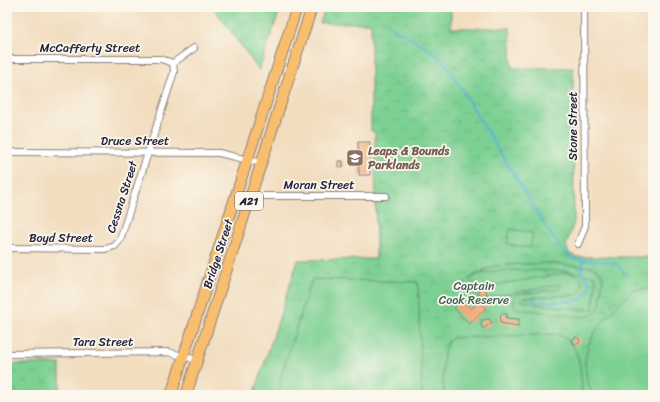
<svg xmlns="http://www.w3.org/2000/svg" width="660" height="402" font-family="Sriracha,sans-serif">
  <style>
    .park { fill: url(#park-crowns); stroke: #507967 }
    .garden { fill: #7dd093; stroke: #507967; fill-rule: evenodd }
    .lines { fill: none; stroke-linecap: round; stroke-linejoin: round }
    .stream { stroke: #57b2d4; stroke-width: 2 }
    .building { fill: #f0aa77 }
    .minor-casing { stroke: #8a807d; stroke-width: 8 }
    .trunk-casing { stroke: #8a807d; stroke-width: 12 }
    .minor { stroke: #fff; stroke-width: 6 }
    .trunk { stroke: #f9be6d; stroke-width: 10 }
    .labels { text-anchor: middle; stroke-width: 3.5; stroke-linejoin: round; paint-order: stroke }
    .shield { fill: #fbf7ec; stroke: #636270; stroke-width: 1 }
    .shield-label { font-size: 11px; font-weight: bold; fill: #22223b }
    .street-label { font-size: 12px; fill: #22223b; stroke: #fbf7ec }
    .education-label { font-size: 12px; font-weight: bold; fill: #785e54; stroke: #fbf7ec; text-anchor: start }
    .park-label { font-size: 12px; fill: #425f5a; stroke: #fbf7ec }
  </style>
  <defs>
    <pattern id="park-crowns" width="20" height="18" patternUnits="userSpaceOnUse"><rect width="20" height="18" fill="#7dd093"/><path d="M2 6a3 3 0 1 1 6 0M12 15a3 3 0 1 1 6 0" fill="none" stroke="#6cb280"/></pattern>
  </defs>
  <rect width="100%" height="100%" fill="#fbf7ec"/>
  <filter id="ink" filterUnits="userSpaceOnUse"><feTurbulence type="fractalNoise" baseFrequency=".025" numOctaves="2"/><feDisplacementMap in="SourceGraphic" scale="8" xChannelSelector="R" yChannelSelector="G"/><feConvolveMatrix kernelMatrix="1 2 1 2 8 2 1 2 1" color-interpolation-filters="sRGB"/></filter>
  <filter id="wash" filterUnits="userSpaceOnUse"><feTurbulence type="fractalNoise" baseFrequency=".012" numOctaves="4" result="noise"/><feDisplacementMap in="SourceGraphic" scale="16" xChannelSelector="R" yChannelSelector="G"/><feGaussianBlur stdDeviation="0.9" result="paint"/><feColorMatrix in="noise" values="0 0 0 0 0 0 0 0 0 0 0 0 0 0 0 0 0 1.4 0 .05"/><feComposite in="paint" operator="in"/></filter>
  <g filter="url(#wash)">
    <rect width="100%" height="100%" fill="#f2ddbf"/>
    <path class="park" d="M 213,7 L 281,7 L 259,70 Z
      M 326,7 L 451,7 L 451,28 L 510,28 L 512,68 L 573,68 L 574,222 L 566,246 L 569,253 L 576,257 L 653,257 L 653,395 L 254,395 L 298,260 L 376,259 L 375,132 L 371,131 L 371,23 L 320,23 Z
      M 7,364 L 60,364 L 60,395 L 7,395 Z"/>
    <path class="garden" d="M 510,229 L 533,233 L 530,248 L 507,244 Z
      M 545,263 L 592,267 L 600,271 L 603,279 L 600,306 L 596,313 L 586,317 L 518,309 L 514,307 L 514,297 L 517,294 L 559,289 L 561,286 L 560,284 L 481,299 L 465,283 C 486,260 517,266 545,263 ZM 506,270 L 566,271 L 595,276 L 596,282 L 593,309 L 586,310 L 535,304 L 536,300 L 526,302 L 521,301 L 523,298 L 576,295 C 589,286 580,272 566,273 L 478,288 L 470,281 C 480,269 493,273 506,270 Z
      M 312,279 L 418,282 L 422,395 L 280,395 L 280,379 Z
      M 634,289 L 653,289 L 653,395 L 593,395 C 570,345 603,321 634,289 Z
      M 555,334 C 582,340 581,373 582,395 L 444,395 C 444,381 439,345 452,338 Z"/>
    <g class="lines">
      <path class="stream" d="M 389,25 L 433,52 L 447,66 L 549,232 C 577,272 573,255 614,263 L 619,266 L 625,274
        M 531,301 C 545,300 582,308 589,291 C 592,282 587,278 581,272 L 583,262"/>
    </g>
    <g id="blocks">
      <path class="building" d="M 358,142 L 370,142 L 370,175 L 359,175 Z
        M 338,161 L 343,161 L 343,167 L 338,167 Z
        M 486,288 L 487,297 L 480,298 L 478,289 Z
        M 460,301 L 464,305 L 465,303 L 471,309 L 479,301 L 486,308 L 469,324 L 454,308 Z
        M 501,314 L 507,314 L 506,318 L 519,319 L 518,326 L 500,323 Z
        M 489,319 L 492,322 L 483,329 L 481,326 L 482,320 Z
        M572.5 341a3.5 3.5 0 1 1 7 0a3.5 3.5 0 1 1-7 0Z"/>
    </g>
  </g>
  <g filter="url(#ink)">
    <use href="#blocks" fill-opacity="0" stroke="#8a807d" stroke-width="1"/>
    <g class="lines">
      <defs>
        <path id="minor" d="M 7,59 L 161,59 L 173,63
          M 173,63 L 194,48
          M 7,152 L 219,153 L 261,163
          M 251,196 L 386,196
          M 578,244 L 585,226 L 584,7
          M 7,248 L 105,249 L 115,246 L 120,240 L 174,72 L 173,63
          M 7,354 L 168,352 L 197,360"/>
        <path id="trunk" d="M 171,395 L 297,7
          M 186,395 L 312,7"/>
      </defs>
      <use href="#minor" class="minor-casing"/>
      <use href="#trunk" class="trunk-casing"/>
      <use href="#minor" class="minor"/>
      <use href="#trunk" class="trunk"/>
    </g>
  </g>
  <defs>
    <symbol id="school-square" viewBox="-11 -11 22 22"><rect x="-9" y="-9" width="18" height="18" rx="4" fill="#8d6e63" stroke="#fbf7ec"/><path d="M0-5L7-2L0 1L-7-2ZM-4 1L0 2.5L4 1V4Q0 6-4 4Z" fill="#fff"/></symbol>
  </defs>
  <g fill-rule="evenodd">
    <use href="#school-square" x="345" y="148" width="20" height="20"/>
  </g>
  <g class="labels">
    <rect class="shield" x="235" y="192" width="28" height="18" rx="3"/>
    <g class="shield-label">
      <text x="249" y="205">A21</text>
    </g>
    <g class="street-label">
      <text x="90" y="52">McCafferty Street</text>
      <text transform="translate(573 126) rotate(-90)" y="4">Stone Street</text>
      <text x="135" y="145">Druce Street</text>
      <text x="319" y="189">Moran Street</text>
      <text transform="translate(122 197) rotate(-72)" y="4">Cessna Street</text>
      <text x="61" y="242">Boyd Street</text>
      <text transform="translate(218 254) rotate(-72)" y="4">Bridge Street</text>
      <text x="103" y="346">Tara Street</text>
    </g>
    <g class="education-label">
      <text x="368" y="155">Leaps &amp; Bounds<tspan x="368" dy="14">Parklands</tspan></text>
    </g>
    <g class="park-label">
      <text x="474" y="290">Captain<tspan x="474" dy="14">Cook Reserve</tspan></text>
    </g>
  </g>
  <rect width="660" height="402" fill="none" stroke="#fbf7ec" stroke-width="24"/>
</svg>
